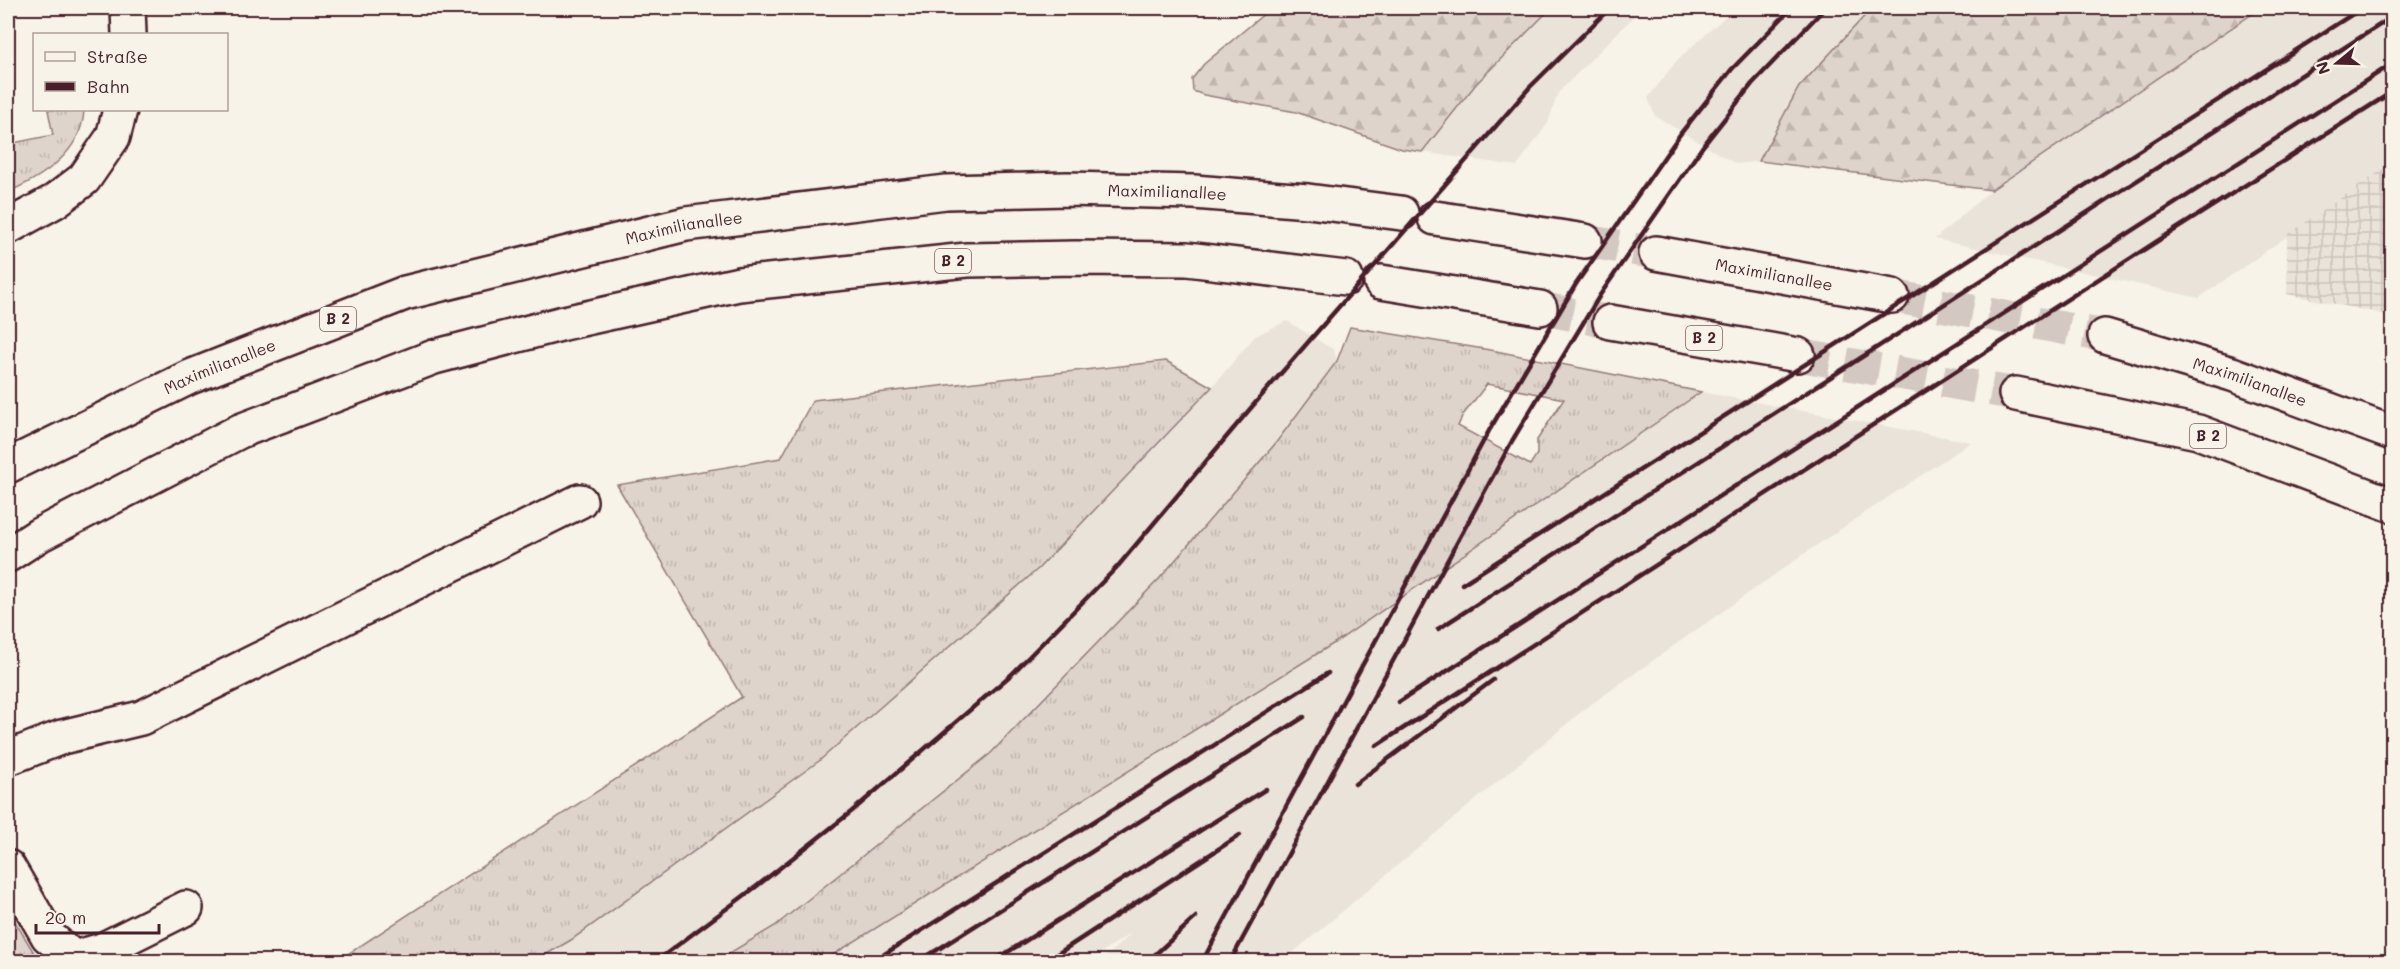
<svg xmlns="http://www.w3.org/2000/svg" width="2400" height="969" font-family="Mali,sans-serif">
  <style>
    .built { fill: #eae3da }
    .industrial { fill: url(#industrial-grid) }
    .grass { fill: url(#grass-tufts); stroke: #947a7c; stroke-width: 1.5; fill-rule: evenodd }
    .forest { fill: url(#forest-firs); stroke: #947a7c; stroke-width: 1.5 }
    .lines { fill: none; stroke-linecap: round; stroke-linejoin: round }
    .highway-tunnel { stroke: #d4c9c2; stroke-width: 33; stroke-dasharray: 33 16; stroke-linecap: butt }
    .minor-casing { stroke: #4a1f2b; stroke-width: 38 }
    .highway-casing { stroke: #4a1f2b; stroke-width: 38 }
    .minor { stroke: #f7f3e8; stroke-width: 33 }
    .highway { stroke: #f7f3e8; stroke-width: 33 }
    .rail { stroke: #4a1f2b; stroke-width: 4.5 }
    .labels { text-anchor: middle; stroke-width: 5; stroke-linejoin: round; paint-order: stroke }
    .shield { fill: #f7f3e8; stroke: #7e5f64; stroke-width: 1.5 }
    .shield-label { font-size: 15px; font-weight: bold; fill: #4a1f2b }
    .street-label { font-size: 16px; fill: #4a1f2b; stroke: #f7f3e8 }
  </style>
  <defs>
    <pattern id="industrial-grid" width="8" height="8" patternUnits="userSpaceOnUse" patternTransform="scale(1.5)"><rect width="8" height="8" fill="#eae3da"/><path d="M0 4h8M4 0v8" fill="none" stroke="#cac2bb"/></pattern>
    <pattern id="grass-tufts" width="24" height="20" patternUnits="userSpaceOnUse" patternTransform="scale(1.5)"><rect width="24" height="20" fill="#ded4cc"/><path d="M3 7l-1-3M5 7V3M7 7l1-3M15 17l-1-3M17 17v-4M19 17l1-3" fill="none" stroke="#c0b6af"/></pattern>
    <pattern id="forest-firs" width="22" height="20" patternUnits="userSpaceOnUse" patternTransform="scale(1.5)"><rect width="22" height="20" fill="#ded4cc"/><path d="M5 1l3.5 6h-7zM16 11l3.5 6h-7z" fill="#c0b6af"/></pattern>
  </defs>
  <rect width="100%" height="100%" fill="#f7f3e8"/>
  <filter id="ink" filterUnits="userSpaceOnUse"><feTurbulence type="fractalNoise" baseFrequency=".0167" numOctaves="2"/><feDisplacementMap in="SourceGraphic" scale="12" xChannelSelector="R" yChannelSelector="G"/><feConvolveMatrix kernelMatrix="1 2 1 2 8 2 1 2 1" color-interpolation-filters="sRGB"/></filter>
  <g filter="url(#ink)">
    <path class="built" d="M 1551,8 L 1642,8 L 1558,93 L 1548,123 L 1517,166 L 1422,152 L 1476,84 Z
      M 1735,8 L 1872,8 L 1799,87 L 1759,161 L 1736,164 L 1655,116 L 1648,98 L 1677,60 Z
      M 2261,8 L 2392,8 L 2392,163 L 2199,298 L 1935,239 L 1991,190 Z
      M 1287,321 L 1334,350 L 1337,361 L 1275,444 L 1160,578 L 991,753 L 775,926 L 716,961 L 535,962 L 571,940 L 819,761 L 1039,568 L 1212,387 L 1255,336 Z
      M 1701,392 L 1971,442 L 1814,547 L 1587,707 L 1283,961 L 1102,961 L 1131,933 L 1088,961 L 823,962 L 1336,642 Z"/>
    <path class="industrial" d="M 2392,163 L 2392,316 L 2287,294 L 2287,235 Z"/>
    <path class="grass" d="M 48,110 L 84,110 C 82,152 43,177 8,192 L 8,144 L 53,135 Z
      M 1350,327 L 1496,351 L 1701,392 L 1336,642 L 823,961 L 716,961 L 775,926 L 991,753 L 1160,578 L 1275,444 L 1337,361 ZM 1487,384 L 1564,399 L 1537,440 L 1537,454 L 1530,465 L 1458,426 L 1463,415 Z
      M 1166,361 L 1212,387 L 1039,568 L 819,761 L 571,940 L 535,961 L 337,961 L 742,697 L 617,485 L 781,458 L 813,400 Z
      M 8,910 L 39,961 L 8,961 Z"/>
    <path class="forest" d="M 1271,8 L 1551,8 L 1476,84 L 1422,152 L 1402,149 L 1296,112 L 1204,95 L 1193,91 L 1192,79 L 1204,64 Z
      M 1872,8 L 2261,8 L 1991,190 L 1759,161 L 1799,87 Z"/>
    <g class="lines">
      <path class="highway-tunnel" d="M 1585,241 L 1656,253
        M 1892,296 L 2105,336
        M 1540,308 L 1610,322
        M 1798,355 L 2016,394"/>
      <defs>
        <path id="minor" d="M 128,8 L 129,34
          M 8,227 L 55,201 L 84,179 L 113,137 L 120,110
          M 8,758 L 62,737 L 141,718 L 580,501
          M 8,867 L 48,936 L 74,958 L 102,950 L 186,908"/>
        <g id="highway">
          <path d="M 1435,218 L 1585,241"/>
          <path id="s1" d="M 1656,253 L 1892,296"/>
          <path d="M 1381,282 L 1540,308"/>
          <path d="M 1610,322 L 1798,355"/>
          <path id="s2" d="M 2105,336 L 2232,374 L 2392,433"/>
          <path d="M 2016,394 L 2198,432 L 2392,505"/>
          <path id="s3" d="M 8,466 L 190,377 L 405,293 L 686,224 L 946,192 L 1067,189 L 1194,192 L 1308,201 L 1401,213"/>
          <path d="M 8,555 L 39,535 L 240,431 L 434,357 L 564,323 L 739,284 L 967,260 L 1075,258 L 1187,259 L 1346,278"/>
        </g>
      </defs>
      <use href="#minor" class="minor-casing"/>
      <use href="#highway" class="highway-casing"/>
      <use href="#minor" class="minor"/>
      <use href="#highway" class="highway"/>
      <path class="rail" d="M 1462,584 L 2362,8
        M 1438,629 L 2392,17
        M 1399,702 L 2392,64
        M 1376,746 L 2159,240 L 2392,92
        M 1355,784 L 1493,680
        M 655,962 L 757,886 L 851,812 L 1012,674 L 1118,566 L 1250,409 L 1530,87 L 1610,8
        M 872,962 L 1328,673
        M 918,962 L 1304,717
        M 992,962 L 1266,789
        M 1045,962 L 1240,835
        M 1147,962 L 1196,917
        M 1202,962 L 1490,429 L 1576,284 L 1681,133 L 1732,69 L 1792,8
        M 1230,962 L 1512,441 L 1600,295 L 1703,146 L 1752,84 L 1825,8"/>
    </g>
  </g>
  <g class="labels">
    <g class="shield">
      <rect x="935" y="249" width="36" height="24" rx="4.5"/>
      <rect x="320" y="307" width="36" height="24" rx="4.5"/>
      <rect x="1686" y="326" width="36" height="24" rx="4.5"/>
      <rect x="2190" y="424" width="36" height="24" rx="4.5"/>
    </g>
    <g class="shield-label">
      <text x="953" y="266">B 2</text>
      <text x="338" y="324">B 2</text>
      <text x="1704" y="343">B 2</text>
      <text x="2208" y="441">B 2</text>
    </g>
    <g class="street-label">
      <text dy="6" stroke="none"><textPath href="#s3" startOffset="1206">Maximilianallee</textPath></text>
      <text dy="6" stroke="none"><textPath href="#s3" startOffset="720">Maximilianallee</textPath></text>
      <text dy="6" stroke="none"><textPath href="#s1" startOffset="120">Maximilianallee</textPath></text>
      <text dy="6" stroke="none"><textPath href="#s3" startOffset="234">Maximilianallee</textPath></text>
      <text dy="6" stroke="none"><textPath href="#s2" startOffset="152">Maximilianallee</textPath></text>
    </g>
  </g>
  <rect width="2400" height="969" fill="none" stroke="#f7f3e8" stroke-width="30"/>
  <rect x="15" y="15" width="2370" height="939" fill="none" stroke="#4a1f2b" stroke-width="2" filter="url(#ink)"/>
  <rect x="33" y="33" width="195" height="78" fill="#f7f3e8" stroke="#b29e9c" stroke-width="1.5"/>
  <rect x="45" y="52" width="30" height="9" fill="#f7f3e8" stroke="#b29e9c" stroke-width="1.5"/>
  <text x="87" y="63" font-size="18" fill="#4a1f2b">Straße</text>
  <rect x="45" y="82" width="30" height="9" fill="#4a1f2b" stroke="#b29e9c" stroke-width="1.5"/>
  <text x="87" y="93" font-size="18" fill="#4a1f2b">Bahn</text>
  <g transform="translate(2337 63) rotate(251)" stroke="#f7f3e8" stroke-width="4.5" paint-order="stroke">
  <path d="M0-4.5L10 22L0 15L-10 22Z" fill="#4a1f2b"/>
  <text y="-9" font-size="16" font-weight="bold" text-anchor="middle" fill="#4a1f2b">N</text>
  </g>
  <path d="M36 924v9h123v-9" fill="none" stroke="#4a1f2b" stroke-width="3"/>
  <text x="45" y="924" font-size="18" fill="#4a1f2b" stroke="#f7f3e8" stroke-width="4.5" paint-order="stroke">20 m</text>
</svg>
